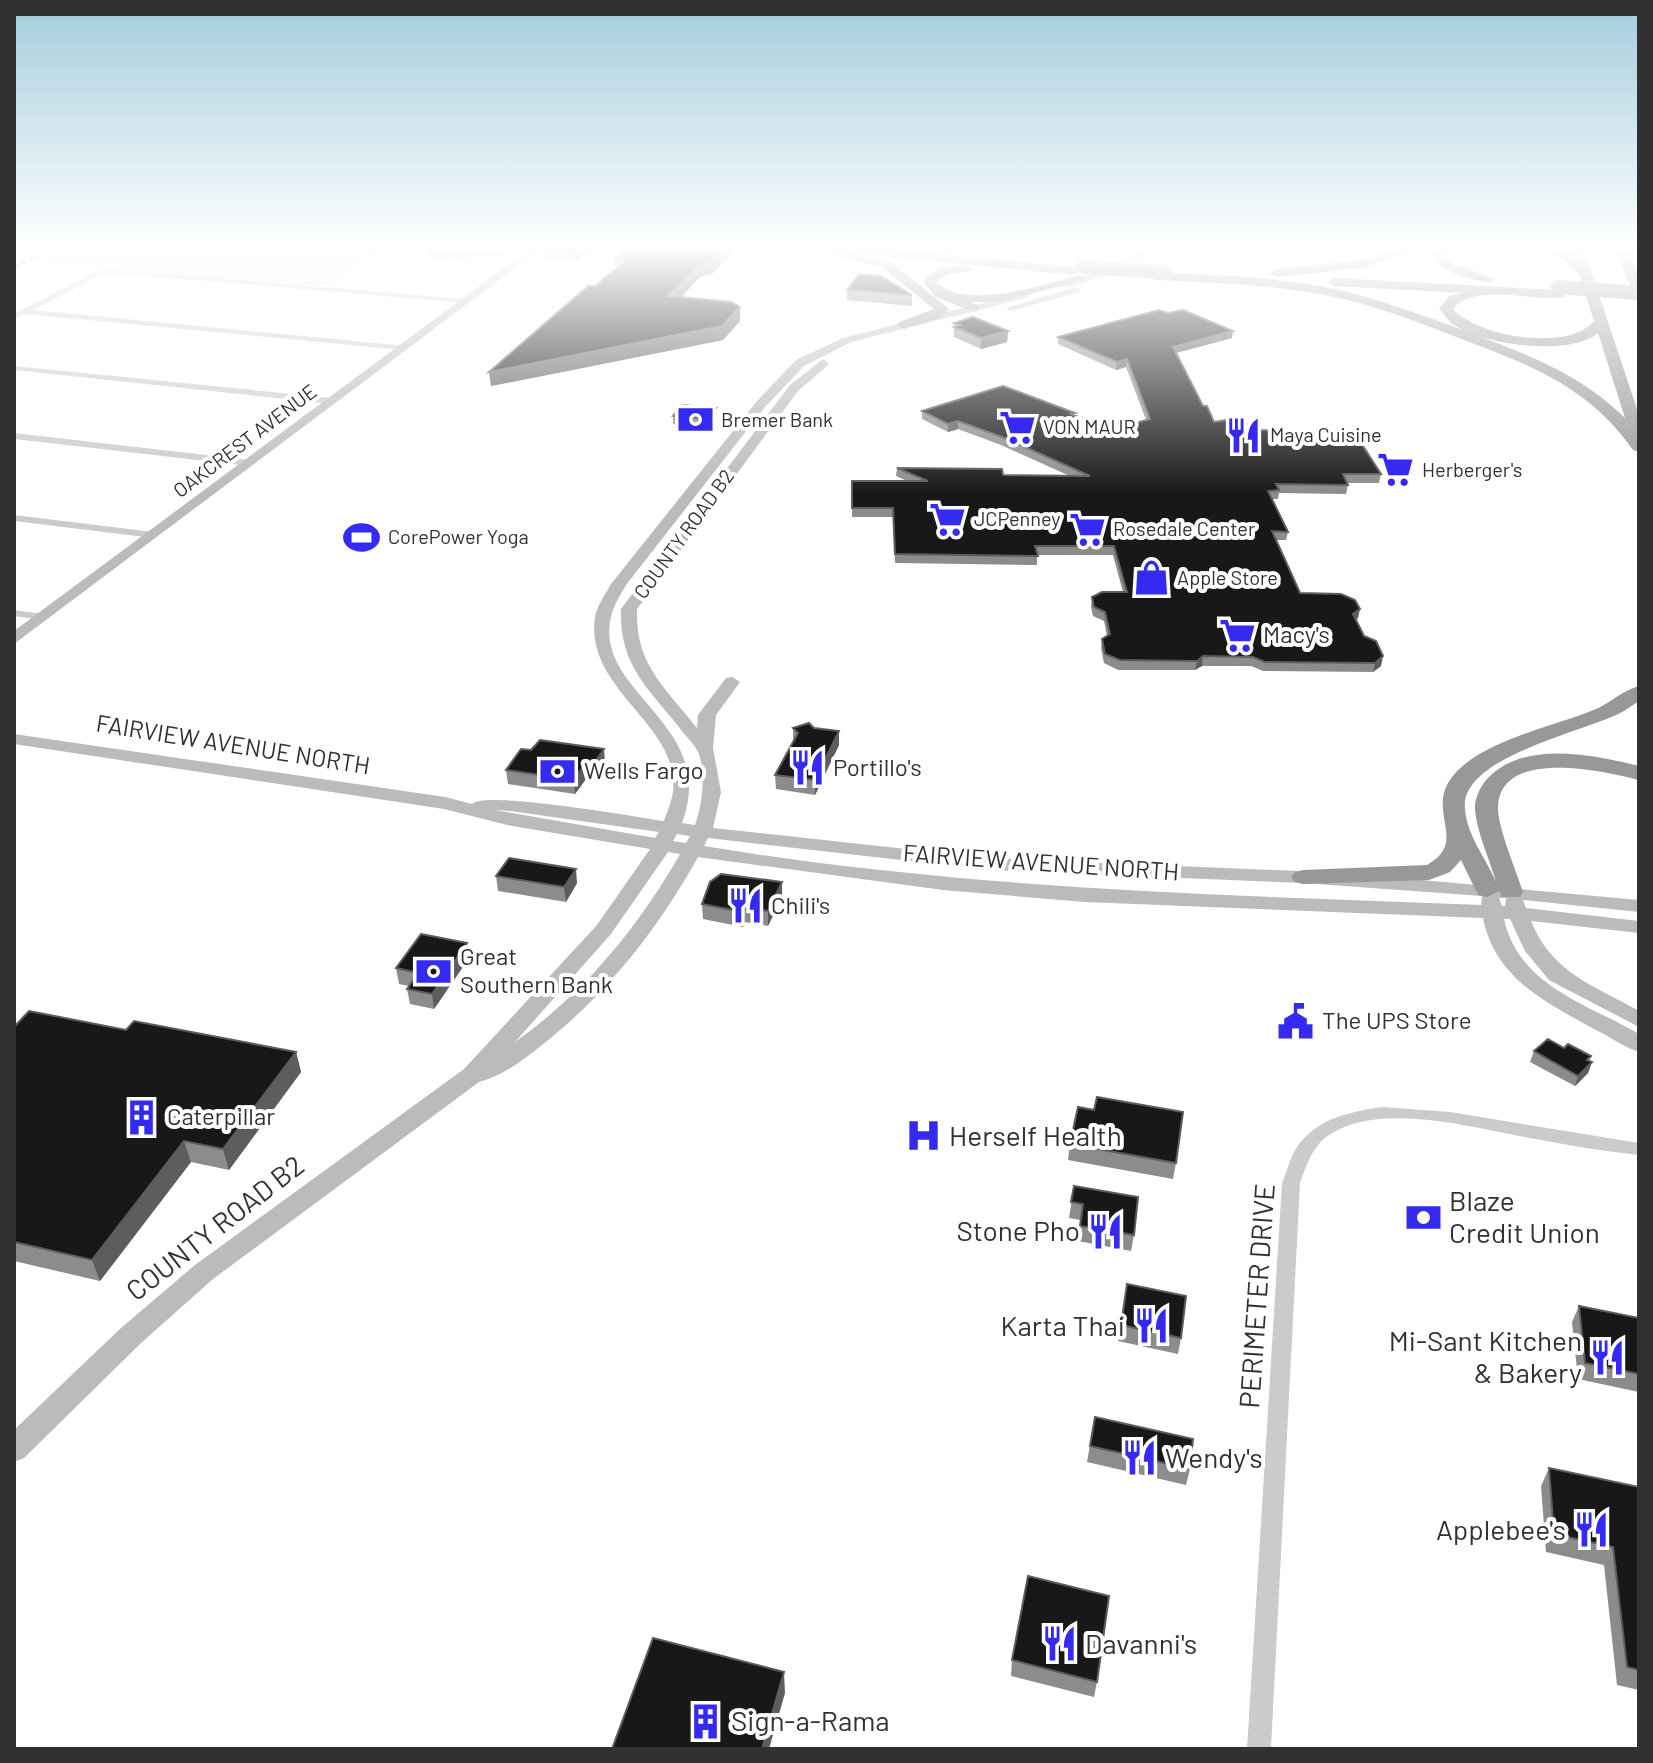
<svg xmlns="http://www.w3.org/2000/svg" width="1653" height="1763" font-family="Barlow,sans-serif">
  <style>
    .green { fill: #efdfe5 }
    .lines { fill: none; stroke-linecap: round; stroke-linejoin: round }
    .street { fill: #cbcbcb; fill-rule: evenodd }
    .secondary { fill: #bbb; fill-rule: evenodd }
    .highway { fill: #989898; fill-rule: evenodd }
    .rail { stroke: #868686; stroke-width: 3; stroke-dasharray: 5 3; stroke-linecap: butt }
    .highway-bridge { stroke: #989898; stroke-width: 14 }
    .wall { fill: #8c8c8c }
    .shaded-wall { fill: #5d5d5d }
    .building { fill: #181818; stroke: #5d5d5d; stroke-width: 2 }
    .labels { text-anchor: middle; stroke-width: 8; stroke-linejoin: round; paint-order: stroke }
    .far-poi-label { font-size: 20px; fill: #313131; stroke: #fff; text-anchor: start }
    .far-street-label { font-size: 20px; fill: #313131; stroke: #fff }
    .poi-label { font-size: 24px; fill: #313131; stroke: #fff; text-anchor: start }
    .street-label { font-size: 24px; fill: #313131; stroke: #fff }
    .near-poi-label { font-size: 28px; fill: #313131; stroke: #fff; text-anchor: start }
    .near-street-label { font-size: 28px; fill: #313131; stroke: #fff }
  </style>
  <rect width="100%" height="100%" fill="#fff"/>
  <path class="green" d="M 72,247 L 384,247 L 322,286 L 38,262 Z"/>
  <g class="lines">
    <path class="street" d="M 111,269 L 465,299 L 469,301 L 465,303 L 111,273 L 99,276 L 33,310 L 406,346 L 407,348 L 403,350 L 25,314 L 14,319 L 14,314 L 94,272 Z
      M 14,366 L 332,398 L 336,401 L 332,404 L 14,370 Z
      M 14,433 L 250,460 L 255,463 L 250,466 L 14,439 Z
      M 14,515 L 153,532 L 158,535 L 153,538 L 14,521 Z
      M 14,610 L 43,614 L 49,617 L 43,620 L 14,616 Z
      M 1382,1107 L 1450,1112 L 1639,1143 L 1639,1155 C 1603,1151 1566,1145 1530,1138 C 1473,1128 1385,1102 1332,1133 C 1313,1144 1307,1164 1300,1183 L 1271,1749 L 1247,1749 L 1282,1183 C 1287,1172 1290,1157 1297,1147 C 1317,1118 1350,1112 1382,1107 Z"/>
    <path class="secondary" d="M 20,247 L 33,247 L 14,256 L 14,249 Z
      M 532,247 L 543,247 L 14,644 L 14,631 Z
      M 1145,247 L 1157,247 C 1143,258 1070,295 1056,286 L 1108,266 Z
      M 1076,287 L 1081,290 L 1080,292 L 1011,311 L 1006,308 Z
      M 1022,293 L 1027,296 L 1026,298 L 851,342 L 804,366 L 765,407 L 626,585 C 621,594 615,603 612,613 C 589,693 720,721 682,823 L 695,825 C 702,805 707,773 698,752 C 694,743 684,735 679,727 C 647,687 619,664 621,609 L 790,385 L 823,359 L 829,363 L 827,366 L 798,391 L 637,609 C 635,665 665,687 697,728 L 698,715 L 726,678 L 732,677 L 740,682 L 716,715 L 713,748 L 721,792 L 713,828 L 989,858 L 1345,873 L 1639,900 L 1639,912 L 1523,900 L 1526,908 L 1639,921 L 1639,933 L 1531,921 C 1552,973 1593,985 1639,1011 L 1639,1027 L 1549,980 L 1525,951 L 1510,919 L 1504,919 C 1519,986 1586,1003 1639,1034 L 1639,1052 C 1623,1047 1609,1036 1594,1029 C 1545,1002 1495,978 1483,918 L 1085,902 L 943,890 L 698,857 C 658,929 607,994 542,1045 C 523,1060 503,1076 479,1082 L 213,1279 L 140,1344 L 24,1458 L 14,1462 L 14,1430 L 121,1328 L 195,1265 L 464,1069 L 597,925 L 650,849 L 507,825 L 444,809 L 14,744 L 14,734 L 445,797 L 472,804 C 484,790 637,817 664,821 C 667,812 672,801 673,791 C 681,725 584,690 595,617 C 597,605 606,594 611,584 L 757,401 L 796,360 L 843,338 ZM 495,810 L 510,811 L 659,832 L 655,838 ZM 677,834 L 689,836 L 690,836 L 686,843 L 673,841 ZM 708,838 L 989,870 L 1303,883 L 1482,896 L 1481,905 C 1221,895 961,889 704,846 ZM 668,852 L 680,854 C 638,928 584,993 515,1042 L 611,934 ZM 1499,898 L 1506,898 L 1505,906 L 1502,906 Z"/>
    <path class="highway" d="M 806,247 L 869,247 L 1073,267 L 1079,271 L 1073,275 L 847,252 L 891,262 L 949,309 L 941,318 L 904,329 L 897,325 L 899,322 L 934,309 L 883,268 Z
      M 1144,247 L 1170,247 L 1174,250 L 1168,254 Z
      M 1406,247 L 1424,247 L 1363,268 L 1276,277 L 1270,273 L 1276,269 L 1362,260 Z
      M 1438,247 L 1452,247 L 1445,253 L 1448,261 L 1494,279 L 1488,283 L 1460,276 L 1439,266 L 1433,252 Z
      M 1535,247 L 1552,247 L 1574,256 L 1571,247 L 1583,247 L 1639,415 L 1639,452 L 1633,450 C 1591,390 1536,367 1469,342 C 1428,326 1386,309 1343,299 C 1281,284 1218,283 1155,280 L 1149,276 L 1155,272 C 1217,275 1279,277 1339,290 C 1382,300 1422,315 1463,330 L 1451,323 L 1439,309 L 1449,296 L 1464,293 L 1334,286 L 1328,282 L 1334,278 L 1559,290 L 1564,291 L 1564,297 C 1533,302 1474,282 1453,309 C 1478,337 1569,352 1594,321 L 1579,274 L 1563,259 ZM 1598,333 L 1625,418 C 1584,377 1534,357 1481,337 C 1511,346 1573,354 1598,333 Z
      M 1614,247 L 1626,247 L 1639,276 L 1639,295 L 1633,291 Z
      M 966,264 L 972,268 L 970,271 L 948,274 L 936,282 C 966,312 1043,284 1080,275 L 1086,279 L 1001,302 L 971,302 L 981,308 L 974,312 L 936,297 L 924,283 L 926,276 L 941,268 Z
      M 1639,686 L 1639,701 L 1624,711 C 1587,732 1459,756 1465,809 C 1467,836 1486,858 1496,882 C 1490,860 1477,833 1475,810 C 1474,798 1481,785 1489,777 C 1525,740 1595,755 1639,766 L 1639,780 C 1604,771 1499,747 1498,808 C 1497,825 1517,873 1523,892 L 1520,897 L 1502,897 L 1499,891 L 1487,897 L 1478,895 L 1461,860 L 1450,872 L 1429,880 L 1303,884 L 1295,882 L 1291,877 L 1295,872 L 1303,870 L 1427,865 C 1467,843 1430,815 1448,783 C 1472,742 1554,727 1596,709 C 1610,703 1623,690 1639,686 Z"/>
    <path class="rail" d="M 14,267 L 59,247"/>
    <path class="highway-bridge" d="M 1082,267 L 1165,272
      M 1558,287 L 1639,293"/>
  </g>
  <path class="wall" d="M 427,247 L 503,247 L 504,256 L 431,258 Z
    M 547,247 L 593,247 L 593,248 L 577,261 L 545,259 L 544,249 Z
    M 629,247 L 732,247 L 732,252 L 712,274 L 701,276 L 681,297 L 740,321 L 723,340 L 491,386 L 595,286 L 615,269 L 614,258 Z
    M 847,290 L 912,295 L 912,306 L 847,300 Z
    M 954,323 L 1008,331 L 1007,342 L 981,349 L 954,337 Z
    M 1058,337 L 1232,338 L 1176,353 L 1203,406 L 1214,422 L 1381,474 L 1379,483 L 1347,483 L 1348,485 L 1346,494 L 1279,493 L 1278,499 L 1272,499 L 1288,532 L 1286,540 L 1276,540 L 1300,593 L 1358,618 L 1356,620 L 1364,636 L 1381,666 L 1373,672 L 1263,671 L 1251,666 L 1202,666 L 1195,670 L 1118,670 L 1104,663 L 1101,648 L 1102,639 L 1107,636 L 1104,621 L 1093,616 L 1091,607 L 1092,597 L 1123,592 L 1113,555 L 1037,555 L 1037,565 L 895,563 L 893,517 L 852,517 L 852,481 L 907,481 L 896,476 L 897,468 L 1003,475 L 1070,476 L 1001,445 L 958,429 L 948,432 L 922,419 L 922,411 L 1075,413 L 1074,415 L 1113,431 L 1126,432 L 1146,420 L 1126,367 L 1116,370 L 1058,344 Z
    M 673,416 L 716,416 L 706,427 L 673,424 Z
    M 793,728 L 814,728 L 839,745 L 815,795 L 776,789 L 775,775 L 793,741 Z
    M 531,750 L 605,763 L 597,776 L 589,775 L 575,794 L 508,784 L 506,770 Z
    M 496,876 L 577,883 L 566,902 L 498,891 Z
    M 782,882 L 782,897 L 768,926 L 745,922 L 743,927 L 703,919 L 702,904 Z
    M 467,943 L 469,958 L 434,1009 L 410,1004 L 407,989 L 409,986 L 399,984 L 396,968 Z
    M 14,1027 L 126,1030 L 296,1052 L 301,1072 L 229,1170 L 191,1162 L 100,1281 L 14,1261 Z
    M 1564,1048 L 1591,1056 L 1589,1061 L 1592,1062 L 1588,1073 L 1575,1086 L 1530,1062 L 1534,1051 Z
    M 1094,1110 L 1176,1163 L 1173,1179 L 1068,1160 L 1070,1144 Z
    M 1074,1186 L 1134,1235 L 1131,1251 L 1078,1241 L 1081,1220 L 1069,1218 Z
    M 1127,1284 L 1181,1338 L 1178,1354 L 1118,1341 Z
    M 1579,1306 L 1639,1318 L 1639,1392 L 1578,1379 L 1572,1322 Z
    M 1095,1417 L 1190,1469 L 1186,1485 L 1087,1462 Z
    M 1549,1468 L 1639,1487 L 1639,1690 L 1617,1685 L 1604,1565 L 1546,1552 L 1541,1486 Z
    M 1012,1660 L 1097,1682 L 1094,1697 L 1011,1676 Z"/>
  <path class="shaded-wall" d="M 582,247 L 593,248 L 577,261 L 576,252 Z
    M 725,247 L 732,247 L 732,252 L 712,274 L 701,276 L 669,310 L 668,296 L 701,264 Z
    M 740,307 L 740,321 L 723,340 L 491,386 L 489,372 Z
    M 1008,331 L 1007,342 L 981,349 L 981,338 Z
    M 1233,331 L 1232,338 L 1172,354 L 1173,347 Z
    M 1127,359 L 1126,367 L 1116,370 L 1117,362 Z
    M 716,408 L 716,416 L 706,427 L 706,420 Z
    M 958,421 L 958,429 L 948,432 L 948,424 Z
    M 1360,609 L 1358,618 L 1351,623 L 1353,614 Z
    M 1203,656 L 1202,666 L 1195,670 L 1197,661 Z
    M 1383,656 L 1381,666 L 1373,672 L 1375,663 Z
    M 839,731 L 839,745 L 815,795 L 815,780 Z
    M 604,749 L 605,763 L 597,776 L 595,762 Z
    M 587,761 L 589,775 L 575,794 L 574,780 Z
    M 576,869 L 577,883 L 566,902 L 564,887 Z
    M 782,882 L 782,897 L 768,926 L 768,911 Z
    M 745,907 L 745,922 L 743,927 L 743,912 Z
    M 467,943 L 469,958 L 434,1009 L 432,994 Z
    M 296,1052 L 301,1072 L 229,1170 L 223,1149 Z
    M 1592,1062 L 1588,1073 L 1575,1086 L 1578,1076 Z
    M 184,1141 L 191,1162 L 100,1281 L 92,1260 Z
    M 784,1672 L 785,1693 L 769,1749 L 762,1749 Z"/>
  <path class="building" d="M 547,247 L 582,247 L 576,252 L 544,249 Z
    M 629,247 L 725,247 L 712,262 L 701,264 L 668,296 L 731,302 L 740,307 L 722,326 L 489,372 L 588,286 L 595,286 L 627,259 L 614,258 Z
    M 859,274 L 881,276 L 912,295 L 847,290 Z
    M 1159,310 L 1168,313 L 1183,310 L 1233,331 L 1173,347 L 1203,406 L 1207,406 L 1214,422 L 1232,419 L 1262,430 L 1356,435 L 1381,474 L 1343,474 L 1348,485 L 1276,484 L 1279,490 L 1268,491 L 1288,532 L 1272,531 L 1300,593 L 1341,594 L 1355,600 L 1360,609 L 1353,614 L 1364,636 L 1376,641 L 1383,656 L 1375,663 L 1265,662 L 1253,657 L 1203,656 L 1197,661 L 1120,660 L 1105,654 L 1102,639 L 1110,634 L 1105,612 L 1094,607 L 1092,597 L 1102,592 L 1127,592 L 1114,546 L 1035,546 L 1038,556 L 895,554 L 893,508 L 852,508 L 852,481 L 928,481 L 897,468 L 1002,469 L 1003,475 L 1090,476 L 1002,437 L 958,421 L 948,424 L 922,411 L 1003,386 L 1075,413 L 1071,414 L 1113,431 L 1126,432 L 1131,424 L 1150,419 L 1127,359 L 1117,362 L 1058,337 Z
    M 973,317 L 1008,331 L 981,338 L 954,327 L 960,325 L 954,323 Z
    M 683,405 L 716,408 L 706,420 L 673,416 Z
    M 809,723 L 814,728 L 839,731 L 815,780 L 775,775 L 798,733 L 793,728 Z
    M 540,740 L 604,749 L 595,762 L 587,761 L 574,780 L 506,770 L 521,749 L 531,750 Z
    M 509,858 L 576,869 L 564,887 L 496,876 Z
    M 721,874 L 782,882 L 768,911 L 745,907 L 743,912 L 702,904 L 710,882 Z
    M 421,934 L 467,943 L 432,994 L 407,989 L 418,973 L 396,968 Z
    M 29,1011 L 126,1030 L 134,1021 L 296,1052 L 223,1149 L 184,1141 L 92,1260 L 14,1242 L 14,1027 Z
    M 1548,1039 L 1564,1048 L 1568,1044 L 1591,1056 L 1587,1060 L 1592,1062 L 1578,1076 L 1534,1051 Z
    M 1097,1097 L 1183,1112 L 1176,1163 L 1070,1144 L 1078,1107 L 1094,1110 Z
    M 1074,1186 L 1138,1197 L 1134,1235 L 1080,1226 L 1083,1204 L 1071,1202 Z
    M 1127,1284 L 1186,1296 L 1181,1338 L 1121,1325 Z
    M 1579,1306 L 1639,1318 L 1639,1374 L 1585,1363 Z
    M 1095,1417 L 1193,1439 L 1190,1469 L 1090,1446 Z
    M 1549,1468 L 1639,1487 L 1639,1670 L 1627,1667 L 1613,1547 L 1554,1534 Z
    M 1028,1576 L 1109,1596 L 1097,1682 L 1012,1660 Z
    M 653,1638 L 784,1672 L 762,1749 L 612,1749 Z"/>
  <linearGradient id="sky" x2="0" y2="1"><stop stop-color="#a3ccdc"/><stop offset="0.5" stop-color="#fff"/><stop offset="1" stop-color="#fff" stop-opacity="0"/></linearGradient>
  <rect width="1653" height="494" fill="url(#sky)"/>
  <defs>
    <symbol id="bank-bare" viewBox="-9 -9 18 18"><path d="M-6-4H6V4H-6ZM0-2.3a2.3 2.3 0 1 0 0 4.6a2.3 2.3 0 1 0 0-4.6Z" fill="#352af2" stroke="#fff" stroke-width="2.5" paint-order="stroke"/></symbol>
    <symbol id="supermarket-bare" viewBox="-9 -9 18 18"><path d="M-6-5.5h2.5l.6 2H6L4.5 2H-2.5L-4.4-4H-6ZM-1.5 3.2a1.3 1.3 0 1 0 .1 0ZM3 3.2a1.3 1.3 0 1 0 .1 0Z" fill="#352af2" stroke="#fff" stroke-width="2.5" paint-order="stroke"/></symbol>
    <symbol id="restaurant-bare" viewBox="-9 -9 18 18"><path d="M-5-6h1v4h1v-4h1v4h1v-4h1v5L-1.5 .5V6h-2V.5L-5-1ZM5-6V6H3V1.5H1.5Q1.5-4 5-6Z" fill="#352af2" stroke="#fff" stroke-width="2.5" paint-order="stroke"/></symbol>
    <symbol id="stadium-bare" viewBox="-9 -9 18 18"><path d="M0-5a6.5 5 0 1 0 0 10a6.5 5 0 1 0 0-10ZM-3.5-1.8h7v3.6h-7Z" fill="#352af2" stroke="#fff" stroke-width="2.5" paint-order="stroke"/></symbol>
    <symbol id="shop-bare" viewBox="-9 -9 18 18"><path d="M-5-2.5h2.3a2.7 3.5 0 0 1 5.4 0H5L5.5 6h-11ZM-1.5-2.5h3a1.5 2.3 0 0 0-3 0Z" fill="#352af2" stroke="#fff" stroke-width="2.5" paint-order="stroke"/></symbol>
    <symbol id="civic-bare" viewBox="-9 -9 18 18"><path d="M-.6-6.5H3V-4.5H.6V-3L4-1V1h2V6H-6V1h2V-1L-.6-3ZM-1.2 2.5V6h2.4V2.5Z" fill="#352af2" stroke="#fff" stroke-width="2.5" paint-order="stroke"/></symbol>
    <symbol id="building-bare" viewBox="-9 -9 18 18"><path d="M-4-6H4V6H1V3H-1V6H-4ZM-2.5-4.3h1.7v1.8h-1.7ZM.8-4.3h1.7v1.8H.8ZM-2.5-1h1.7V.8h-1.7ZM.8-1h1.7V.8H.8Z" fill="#352af2" stroke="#fff" stroke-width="2.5" paint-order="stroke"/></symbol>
    <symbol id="hospital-bare" viewBox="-9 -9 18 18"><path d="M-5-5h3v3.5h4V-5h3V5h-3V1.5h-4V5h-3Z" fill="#352af2" stroke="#fff" stroke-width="2.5" paint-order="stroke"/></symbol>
  </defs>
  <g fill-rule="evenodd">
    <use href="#bank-bare" x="670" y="394" width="51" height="51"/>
    <use href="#supermarket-bare" x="992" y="402" width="51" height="51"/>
    <use href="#restaurant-bare" x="1218" y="410" width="51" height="51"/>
    <use href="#supermarket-bare" x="1370" y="444" width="51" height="51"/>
    <use href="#supermarket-bare" x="922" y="494" width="51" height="51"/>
    <use href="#supermarket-bare" x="1062" y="504" width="51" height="51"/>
    <use href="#stadium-bare" x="336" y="512" width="51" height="51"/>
    <use href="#shop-bare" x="1126" y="552" width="51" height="51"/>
    <use href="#supermarket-bare" x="1212" y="610" width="51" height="51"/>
    <use href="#restaurant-bare" x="782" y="742" width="51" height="51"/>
    <use href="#bank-bare" x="532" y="746" width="51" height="51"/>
    <use href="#restaurant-bare" x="720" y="880" width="51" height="51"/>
    <use href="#bank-bare" x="408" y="946" width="51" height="51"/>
    <use href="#civic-bare" x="1270" y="996" width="51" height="51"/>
    <use href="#building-bare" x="116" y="1092" width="51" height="51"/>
    <use href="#hospital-bare" x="898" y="1110" width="51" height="51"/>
    <use href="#bank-bare" x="1398" y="1192" width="51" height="51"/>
    <use href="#restaurant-bare" x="1080" y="1206" width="51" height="51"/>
    <use href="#restaurant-bare" x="1126" y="1300" width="51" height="51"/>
    <use href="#restaurant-bare" x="1582" y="1332" width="51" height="51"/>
    <use href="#restaurant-bare" x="1114" y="1432" width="51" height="51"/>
    <use href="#restaurant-bare" x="1566" y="1504" width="51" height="51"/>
    <use href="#restaurant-bare" x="1034" y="1618" width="51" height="51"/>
    <use href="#building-bare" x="680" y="1696" width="51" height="51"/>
  </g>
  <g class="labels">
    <g class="far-poi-label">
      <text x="721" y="427">Bremer Bank</text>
      <text x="1043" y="434">VON MAUR</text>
      <text x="1270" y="442">Maya Cuisine</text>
      <text x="1422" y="477">Herberger's</text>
      <text x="974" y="526">JCPenney</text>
      <text x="1113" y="536">Rosedale Center</text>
      <text x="388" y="544">CorePower Yoga</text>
      <text x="1177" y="585">Apple Store</text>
    </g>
    <g class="far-street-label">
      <text transform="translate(245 441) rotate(-37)" y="7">OAKCREST AVENUE</text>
      <text transform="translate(684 534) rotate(-54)" y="7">COUNTY ROAD B2</text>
    </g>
    <g class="poi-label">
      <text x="1263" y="643">Macy's</text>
      <text x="833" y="776">Portillo's</text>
      <text x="584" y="779">Wells Fargo</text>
      <text x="771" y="914">Chili's</text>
      <text x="460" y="965">Great<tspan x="460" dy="28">Southern Bank</tspan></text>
      <text x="1322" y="1029">The UPS Store</text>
      <text x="167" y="1125">Caterpillar</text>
    </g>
    <g class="street-label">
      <text transform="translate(233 745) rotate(9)" y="8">FAIRVIEW AVENUE NORTH</text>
      <text transform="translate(1041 863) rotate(4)" y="8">FAIRVIEW AVENUE NORTH</text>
    </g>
    <g class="near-poi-label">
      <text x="949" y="1146">Herself Health</text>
      <text x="1449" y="1211">Blaze<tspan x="1449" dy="32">Credit Union</tspan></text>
      <text x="1080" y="1241" text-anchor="end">Stone Pho</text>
      <text x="1125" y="1336" text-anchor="end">Karta Thai</text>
      <text x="1582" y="1351" text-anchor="end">Mi-Sant Kitchen<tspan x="1582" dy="32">&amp; Bakery</tspan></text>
      <text x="1165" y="1468">Wendy's</text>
      <text x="1566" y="1540" text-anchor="end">Applebee's</text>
      <text x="1085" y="1654">Davanni's</text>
      <text x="731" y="1731">Sign-a-Rama</text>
    </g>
    <g class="near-street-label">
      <text transform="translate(215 1228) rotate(-38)" y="10">COUNTY ROAD B2</text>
      <text transform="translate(1257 1296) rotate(-86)" y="10">PERIMETER DRIVE</text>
    </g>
  </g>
  <rect width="1653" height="1763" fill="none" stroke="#313131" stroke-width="32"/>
</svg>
